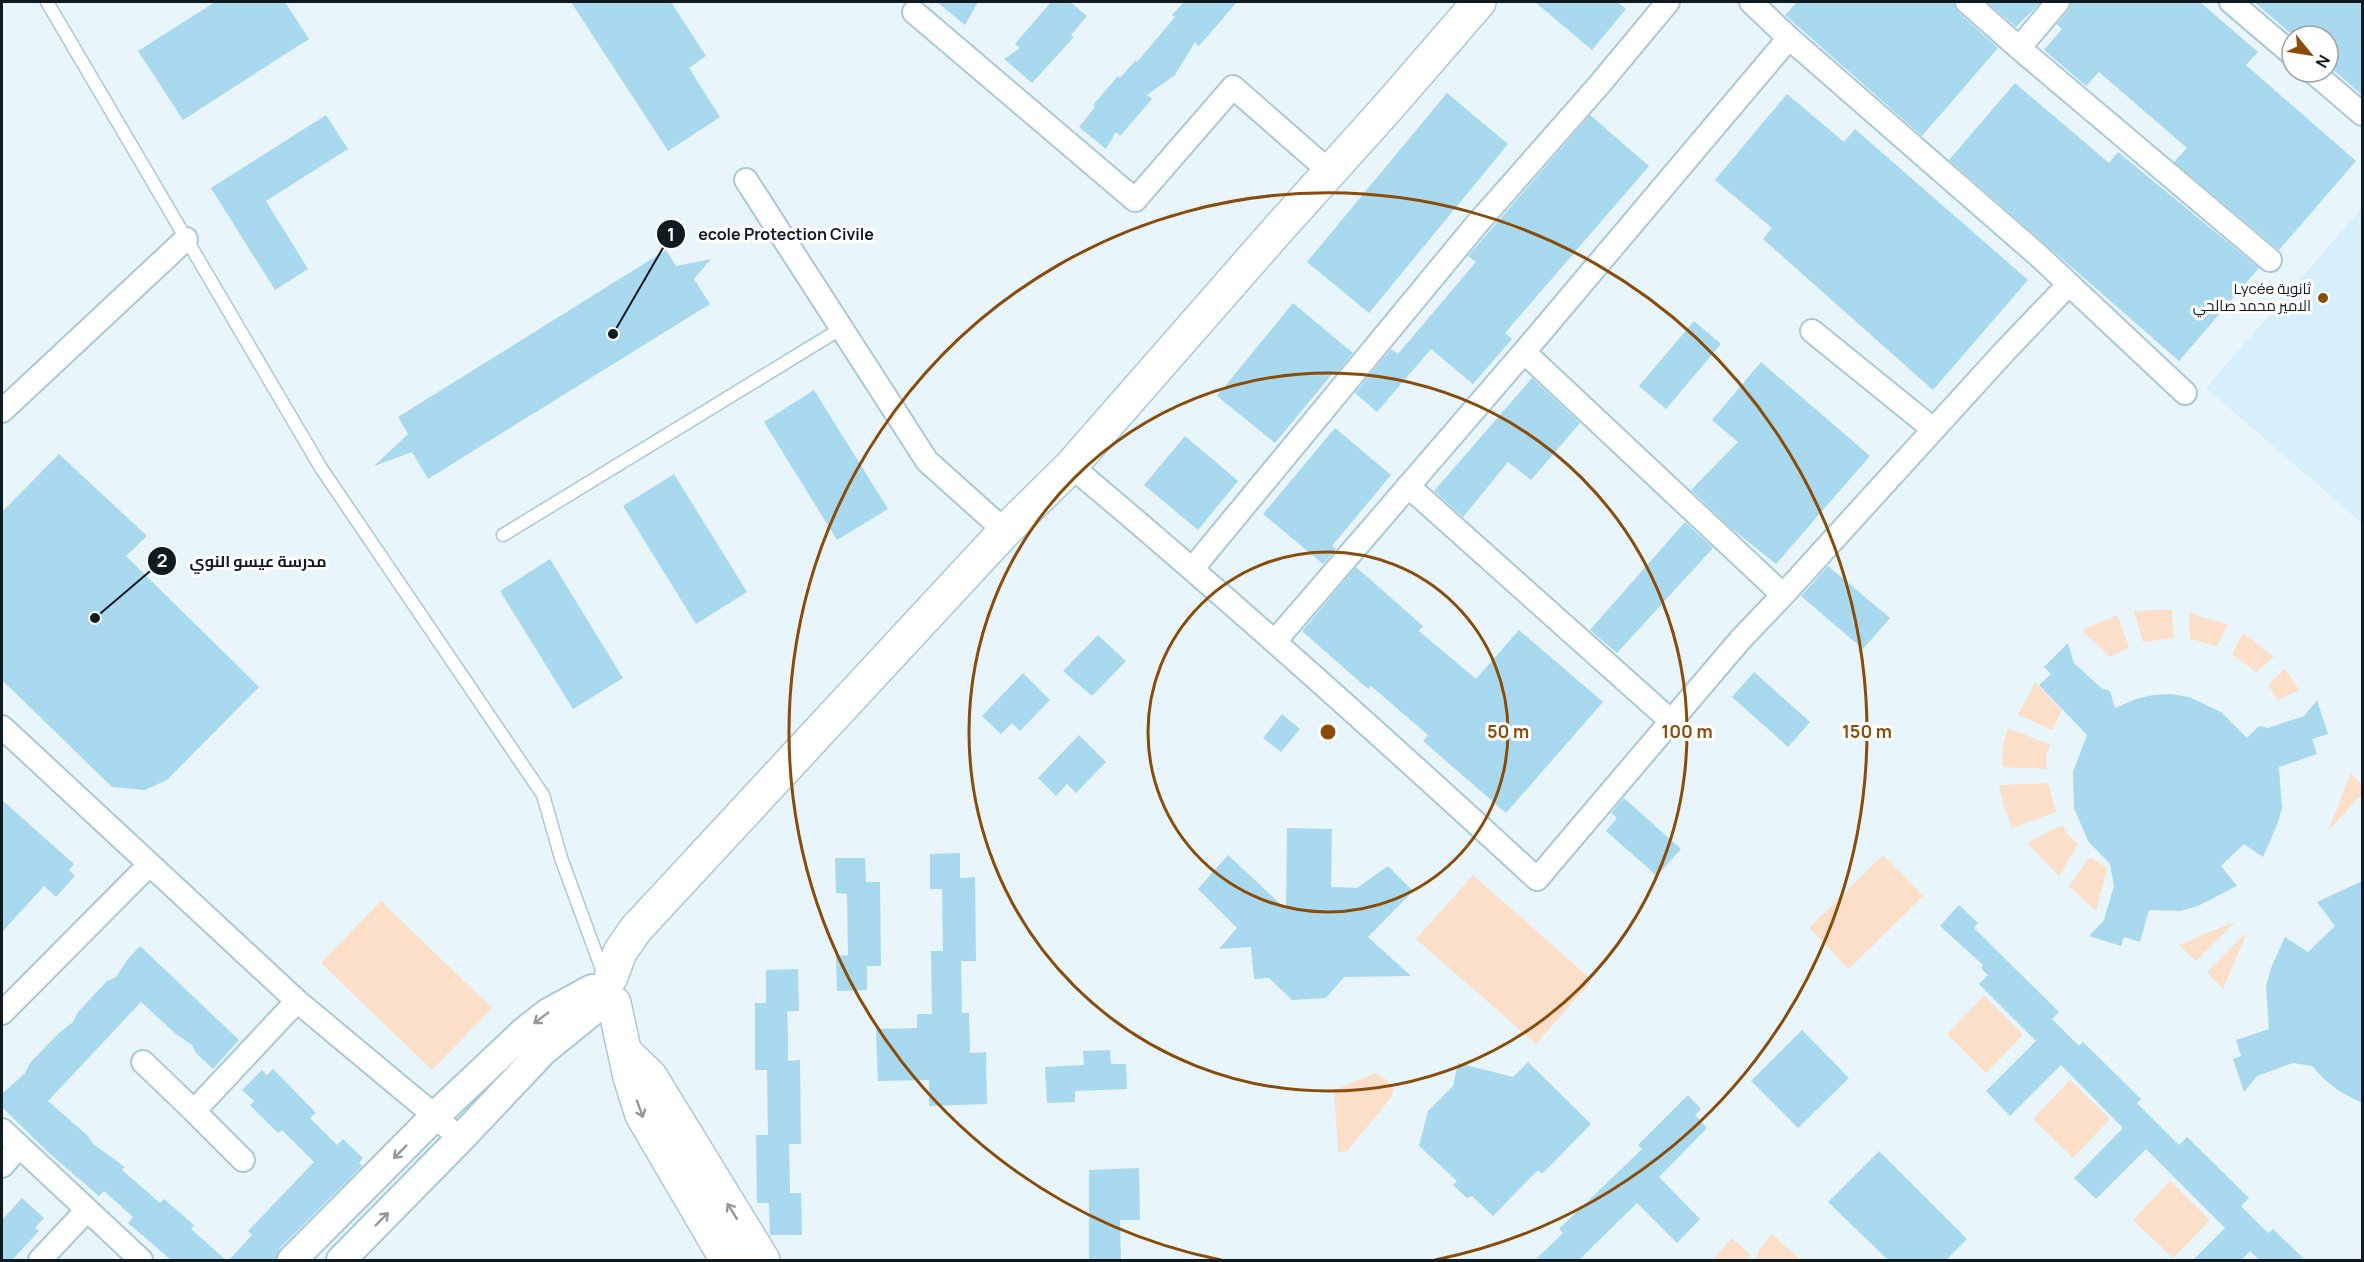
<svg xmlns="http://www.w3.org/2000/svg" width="2364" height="1262" font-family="Manrope,Cairo,sans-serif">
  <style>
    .built { fill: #d7effa }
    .green { fill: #fcdfc9 }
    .building { fill: #a8d9ef }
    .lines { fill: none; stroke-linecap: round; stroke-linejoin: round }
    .service-casing { stroke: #a9c9d7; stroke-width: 15 }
    .minor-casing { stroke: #a9c9d7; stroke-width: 26 }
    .tertiary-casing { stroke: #a9c9d7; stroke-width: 32 }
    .secondary-casing { stroke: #a9c9d7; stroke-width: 36 }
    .service { stroke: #fff; stroke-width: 12 }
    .minor { stroke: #fff; stroke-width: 22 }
    .tertiary { stroke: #fff; stroke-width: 28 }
    .secondary { stroke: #fff; stroke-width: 33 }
    .oneway { stroke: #93989b }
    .ring { fill: none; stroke: #894d0b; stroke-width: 3 }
    .poi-dot { fill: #894d0b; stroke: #fff; stroke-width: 2 }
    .labels { text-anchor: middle; stroke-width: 6; stroke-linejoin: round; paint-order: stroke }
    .poi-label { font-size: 15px; fill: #0f1b20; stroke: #fff; text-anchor: end }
    .centre { fill: #894d0b; stroke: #fff; stroke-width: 3 }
    .ring-label { font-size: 18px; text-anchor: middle; font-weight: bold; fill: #894d0b; stroke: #fff; stroke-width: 6; stroke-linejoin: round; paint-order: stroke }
    .leader { fill: none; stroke: #0f1b20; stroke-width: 2 }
    .callout-dot { fill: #0f1b20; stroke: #fff; stroke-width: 2 }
    .mark-label { font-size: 18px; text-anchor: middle; font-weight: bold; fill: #fff }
    .callout-label { font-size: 16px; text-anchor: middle; font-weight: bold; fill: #0f1b20; stroke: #fff; stroke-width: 6; stroke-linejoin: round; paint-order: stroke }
  </style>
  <rect width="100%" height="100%" fill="#e8f5fb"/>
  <path class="built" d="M 2362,208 L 2362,523 L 2206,388 Z"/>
  <path class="green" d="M 2154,610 L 2172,610 L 2174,638 L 2143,642 L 2134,611 Z
    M 2189,613 L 2228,625 L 2217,646 L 2190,639 Z
    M 2117,615 L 2129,647 L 2110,657 L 2082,630 Z
    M 2243,633 L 2274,657 L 2256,672 L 2232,654 Z
    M 2285,669 L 2299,690 L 2278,700 L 2268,685 Z
    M 2035,682 L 2062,710 L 2052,730 L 2018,715 Z
    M 2008,728 L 2050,745 L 2046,756 L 2047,769 L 2002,767 L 2003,746 Z
    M 2351,773 L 2362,785 L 2362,794 L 2328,831 Z
    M 2048,783 L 2056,812 L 2012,828 L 2003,804 L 1999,785 Z
    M 2062,825 L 2068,835 L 2078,844 L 2059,876 L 2027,843 Z
    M 1883,855 L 1923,896 L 1849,969 L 1809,928 Z
    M 2090,857 L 2107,868 L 2096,911 L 2069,886 Z
    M 1473,875 L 1592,980 L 1536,1044 L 1416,939 Z
    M 381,901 L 492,1008 L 432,1070 L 321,963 Z
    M 2236,921 L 2196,961 L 2179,945 Z
    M 2247,932 L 2223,989 L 2207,972 Z
    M 1984,996 L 2023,1035 L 1986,1073 L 1947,1034 Z
    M 1376,1073 L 1388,1081 L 1394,1089 L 1391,1098 L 1346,1152 L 1338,1152 L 1334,1090 Z
    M 2070,1080 L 2110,1119 L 2073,1158 L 2033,1119 Z
    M 2170,1181 L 2210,1220 L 2173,1258 L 2133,1220 Z
    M 1772,1234 L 1801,1260 L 1756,1260 L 1759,1250 Z
    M 1732,1238 L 1751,1255 L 1746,1260 L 1712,1260 Z"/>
  <path class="building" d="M 215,2 L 285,2 L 309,39 L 183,120 L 138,51 Z
    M 571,2 L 671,2 L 706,56 L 689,68 L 720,117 L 668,151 Z
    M 937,2 L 978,2 L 965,25 Z
    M 1051,2 L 1070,2 L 1087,16 L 1071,35 L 1074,37 L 1032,83 L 1004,59 L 1020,48 L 1015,44 Z
    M 1184,2 L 1237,2 L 1199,46 L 1195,42 L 1175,75 L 1147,95 L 1152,99 L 1120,136 L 1116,132 L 1106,149 L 1079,127 L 1095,107 L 1093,105 L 1118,76 L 1120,78 L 1136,60 L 1137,62 L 1175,17 L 1172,15 Z
    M 1535,2 L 1617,2 L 1626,9 L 1592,50 Z
    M 1797,2 L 1954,2 L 1958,12 L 1998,48 L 1922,136 L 1785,15 Z
    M 1987,2 L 2041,2 L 2016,27 Z
    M 2071,2 L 2200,2 L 2258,52 L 2246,65 L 2356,161 L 2279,250 L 2174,162 L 2187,148 L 2099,72 L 2086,86 L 2044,50 L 2062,29 L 2057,24 L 2069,10 Z
    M 2254,2 L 2362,2 L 2362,95 L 2328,65 L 2328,36 L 2294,36 Z
    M 2015,83 L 2109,163 L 2118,152 L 2259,268 L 2179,361 L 1949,160 Z
    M 1447,93 L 1508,144 L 1369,313 L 1307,262 Z
    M 1787,94 L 1844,142 L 1855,129 L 2028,280 L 1933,390 L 1763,239 L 1772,228 L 1715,180 Z
    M 326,115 L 348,149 L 266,201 L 308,269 L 275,290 L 211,188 Z
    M 1590,115 L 1649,166 L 1505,333 L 1512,339 L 1473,384 L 1431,349 L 1377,412 L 1355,393 L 1391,349 L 1398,354 L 1476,262 L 1468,256 Z
    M 666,250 L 676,266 L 711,259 L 694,279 L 710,304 L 428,479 L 412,452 L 374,466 L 408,434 L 398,417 Z
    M 1293,303 L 1353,353 L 1335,375 L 1333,373 L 1275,443 L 1217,396 Z
    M 1694,321 L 1721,344 L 1666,409 L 1639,386 Z
    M 1761,362 L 1870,456 L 1776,564 L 1732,529 L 1691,490 L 1738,442 L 1712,420 Z
    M 1532,378 L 1580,423 L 1531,480 L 1508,462 L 1463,517 L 1434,491 Z
    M 814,390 L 888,509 L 837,540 L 764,422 Z
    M 1335,428 L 1391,475 L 1332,546 L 1336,549 L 1323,564 L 1263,514 Z
    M 1185,436 L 1238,481 L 1198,530 L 1144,485 Z
    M 59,454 L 147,536 L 126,556 L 259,687 L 167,780 L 145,790 L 112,787 L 2,680 L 2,512 Z
    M 674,474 L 747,592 L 696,624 L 623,506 Z
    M 1685,522 L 1713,548 L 1617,653 L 1590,630 Z
    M 550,559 L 623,678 L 573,709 L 500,591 Z
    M 1828,566 L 1890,618 L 1863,649 L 1801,596 Z
    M 1356,567 L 1423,626 L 1419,631 L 1476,679 L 1519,630 L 1603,702 L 1506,813 L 1423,741 L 1428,735 L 1371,686 L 1368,689 L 1302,631 Z
    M 1098,635 L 1126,661 L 1092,696 L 1063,671 Z
    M 2068,643 L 2074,663 L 2101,688 L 2110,691 L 2115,708 L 2136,699 L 2153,695 L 2171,694 L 2189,697 L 2221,712 L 2247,738 L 2259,726 L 2268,728 L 2304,716 L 2317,700 L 2328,734 L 2312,739 L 2317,754 L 2279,767 L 2282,808 L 2277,825 L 2263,857 L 2244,844 L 2221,866 L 2237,886 L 2198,906 L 2180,911 L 2149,910 L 2140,942 L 2124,937 L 2121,946 L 2089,936 L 2104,920 L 2114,886 L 2110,864 L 2088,841 L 2074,808 L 2073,772 L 2087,735 L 2039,685 L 2051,674 L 2044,667 Z
    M 1754,672 L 1810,722 L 1788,747 L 1732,697 Z
    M 1023,673 L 1050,700 L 1020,731 L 1012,723 L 1001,734 L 982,716 Z
    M 1282,714 L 1300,729 L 1281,752 L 1263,738 Z
    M 1079,735 L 1106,762 L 1076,793 L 1067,784 L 1056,796 L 1038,778 Z
    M 1624,798 L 1681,849 L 1657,876 L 1606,831 L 1617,818 L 1611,813 Z
    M 2,800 L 74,864 L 69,870 L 75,876 L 56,897 L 44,886 L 2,932 Z
    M 1287,828 L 1332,829 L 1331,887 L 1357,888 L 1388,866 L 1413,891 L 1368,937 L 1411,976 L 1344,977 L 1326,998 L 1292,1000 L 1269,978 L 1254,979 L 1251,947 L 1219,949 L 1237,928 L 1198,889 L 1228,855 L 1286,909 Z
    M 960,853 L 960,878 L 975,877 L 976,961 L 961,961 L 962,1013 L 969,1013 L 970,1053 L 986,1052 L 987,1104 L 929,1106 L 929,1080 L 878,1081 L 876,1029 L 917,1028 L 917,1014 L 932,1014 L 931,951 L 943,951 L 942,889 L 930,889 L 930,854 Z
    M 835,858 L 865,858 L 866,882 L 880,882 L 881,966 L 867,966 L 867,990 L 837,991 L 836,956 L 848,955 L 847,894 L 836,893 Z
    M 2362,881 L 2362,1103 L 2339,1091 L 2324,1079 L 2312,1066 L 2293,1063 L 2257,1076 L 2244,1092 L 2233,1059 L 2241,1056 L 2236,1040 L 2269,1029 L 2266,986 L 2271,968 L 2285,937 L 2308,952 L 2335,926 L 2317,902 Z
    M 1959,905 L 1978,923 L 1974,928 L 2059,1012 L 2052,1019 L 2079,1046 L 2083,1042 L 2141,1099 L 2137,1103 L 2179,1145 L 2187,1137 L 2249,1198 L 2241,1206 L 2268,1233 L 2273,1229 L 2305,1260 L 2259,1260 L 2250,1251 L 2241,1260 L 2193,1260 L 2225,1228 L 2146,1149 L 2096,1199 L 2074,1178 L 2123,1128 L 2061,1065 L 2010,1116 L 1986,1091 L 2036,1041 L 1979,984 L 1988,975 L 1981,968 L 1983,965 L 1940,926 Z
    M 140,946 L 239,1040 L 213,1069 L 196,1053 L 192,1045 L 176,1034 L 141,1002 L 48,1101 L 88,1136 L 93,1144 L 125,1167 L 122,1170 L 160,1203 L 164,1199 L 194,1225 L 191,1229 L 226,1260 L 171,1260 L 128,1223 L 133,1217 L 104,1191 L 99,1196 L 50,1154 L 2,1107 L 2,1094 L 25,1073 L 30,1063 L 59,1033 L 73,1022 L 78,1012 L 107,981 L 116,977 L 127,960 Z
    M 798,969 L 799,1011 L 787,1011 L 788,1036 L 788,1061 L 800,1060 L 801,1144 L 789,1144 L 790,1193 L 801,1193 L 802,1235 L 770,1235 L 769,1203 L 757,1203 L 756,1135 L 768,1135 L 767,1070 L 755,1070 L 755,1003 L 766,1003 L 766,970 Z
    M 1802,1030 L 1849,1078 L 1798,1128 L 1751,1081 Z
    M 1110,1050 L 1111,1064 L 1126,1064 L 1127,1089 L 1075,1091 L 1075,1102 L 1047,1103 L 1045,1067 L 1084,1065 L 1083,1051 Z
    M 1528,1062 L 1591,1124 L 1542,1174 L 1538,1170 L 1493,1216 L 1472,1196 L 1467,1198 L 1453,1185 L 1457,1181 L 1419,1146 L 1428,1111 L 1453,1086 L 1458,1063 L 1513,1077 Z
    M 273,1069 L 316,1113 L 310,1118 L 337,1145 L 343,1139 L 363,1158 L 359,1163 L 362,1166 L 280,1248 L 276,1260 L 229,1260 L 252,1235 L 248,1231 L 314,1162 L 282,1130 L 278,1133 L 250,1105 L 254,1101 L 242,1090 L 262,1070 L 267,1075 Z
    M 1688,1095 L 1701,1109 L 1695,1115 L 1707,1128 L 1659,1177 L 1700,1219 L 1677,1243 L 1637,1203 L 1579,1260 L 1535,1260 L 1563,1233 L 1559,1229 L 1642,1149 L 1638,1145 Z
    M 1879,1151 L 1967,1239 L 1946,1260 L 1888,1260 L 1828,1202 Z
    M 1139,1168 L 1140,1220 L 1120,1220 L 1121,1260 L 1089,1260 L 1089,1170 Z
    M 22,1198 L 44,1218 L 35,1228 L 39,1231 L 12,1260 L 2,1260 L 2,1220 Z"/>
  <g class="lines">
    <defs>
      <path id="service" d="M 47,2 L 321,468 L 543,795 L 561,858 L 604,975
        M 503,535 L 842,328"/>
      <path id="minor" d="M 1751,2 L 1789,38 L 2039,256 L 2185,393
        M 1967,2 L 2019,48 L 2270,260
        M 2231,2 L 2292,54
        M 914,12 L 1135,200 L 1233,87 L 1330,172
        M 1789,38 L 1524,352 L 1783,595 L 2005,351 L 2068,285
        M 2019,48 L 2058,2
        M 2313,72 L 2362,114
        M 746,180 L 927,461 L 1005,531
        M 1812,331 L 1933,429
        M 2,411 L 186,239
        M 1071,466 C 1230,599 1384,738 1537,879 L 1741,639 L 1783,595
        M 1408,486 L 1671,721
        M 1193,568 L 1476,225 L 1599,85 L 1668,2
        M 1275,641 L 1524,352
        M 2,727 L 297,1001 L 435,1116 L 460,1139
        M 2,1013 L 149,865
        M 143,1062 L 194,1111 L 297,1001
        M 194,1111 L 243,1160
        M 2,1130 L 141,1260
        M 2,1166 L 19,1147
        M 40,1260 L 87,1210"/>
      <path id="tertiary" d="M 292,1260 L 435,1116 L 525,1031 L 548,1013 L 592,989
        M 341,1260 L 460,1139 L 544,1050 L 601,1004"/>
      <path id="secondary" d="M 611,977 L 620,952 L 636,929 L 1005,531 L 1071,466 L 1274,234 L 1390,105 L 1479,2
        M 614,1003 L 630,1077 L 642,1115 L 727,1260
        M 629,1056 L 650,1076 L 763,1260"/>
    </defs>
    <use href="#service" class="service-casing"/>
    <use href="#minor" class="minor-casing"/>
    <use href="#tertiary" class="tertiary-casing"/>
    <use href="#secondary" class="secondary-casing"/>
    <use href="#service" class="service"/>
    <use href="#minor" class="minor"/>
    <use href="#tertiary" class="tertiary"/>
    <use href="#secondary" class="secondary"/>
  </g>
  <defs><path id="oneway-shaft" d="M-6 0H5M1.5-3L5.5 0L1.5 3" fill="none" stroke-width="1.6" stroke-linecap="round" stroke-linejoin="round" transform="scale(1.5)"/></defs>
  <g class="oneway">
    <use href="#oneway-shaft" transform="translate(541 1018) rotate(143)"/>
    <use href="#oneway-shaft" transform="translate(640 1109) rotate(70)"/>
    <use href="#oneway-shaft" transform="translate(400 1152) rotate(135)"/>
    <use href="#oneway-shaft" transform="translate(732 1211) rotate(-122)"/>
    <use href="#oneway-shaft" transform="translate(382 1219) rotate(-45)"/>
  </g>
  <g class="ring">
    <circle cx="1328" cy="732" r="180"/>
    <circle cx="1328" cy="732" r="359"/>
    <path d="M1221 1260A539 539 0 1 1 1435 1260"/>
  </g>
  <circle class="poi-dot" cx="2323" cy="298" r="6"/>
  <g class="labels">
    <g class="poi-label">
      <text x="2311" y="294">Lycée ثانوية<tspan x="2311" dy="17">الامير محمد صالحي</tspan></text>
    </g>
  </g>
  <circle cx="1328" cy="732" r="9" class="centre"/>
  <g class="ring-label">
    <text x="1508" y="738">50 m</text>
    <text x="1687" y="738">100 m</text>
    <text x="1867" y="738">150 m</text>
  </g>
  <path class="leader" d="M613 334L671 234M95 618L162 561"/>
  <g class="callout-dot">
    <circle cx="613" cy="334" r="6"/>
    <circle cx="95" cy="618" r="6"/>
    <circle cx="671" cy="234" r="15"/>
    <circle cx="162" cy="561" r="15"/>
  </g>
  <g class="mark-label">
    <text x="671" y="241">1</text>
    <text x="162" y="567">2</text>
  </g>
  <g class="callout-label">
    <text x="786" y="240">ecole Protection Civile</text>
    <text x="258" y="567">مدرسة عيسو النوي</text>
  </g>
  <rect width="2364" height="1262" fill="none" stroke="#0f1b20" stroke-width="6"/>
  <g transform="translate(2310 54) rotate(120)"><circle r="28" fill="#ffffff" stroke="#9fa4a6" stroke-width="1.5"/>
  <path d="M0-4.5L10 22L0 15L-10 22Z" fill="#894d0b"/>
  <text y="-9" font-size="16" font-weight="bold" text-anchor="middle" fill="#0f1b20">N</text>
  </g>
</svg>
